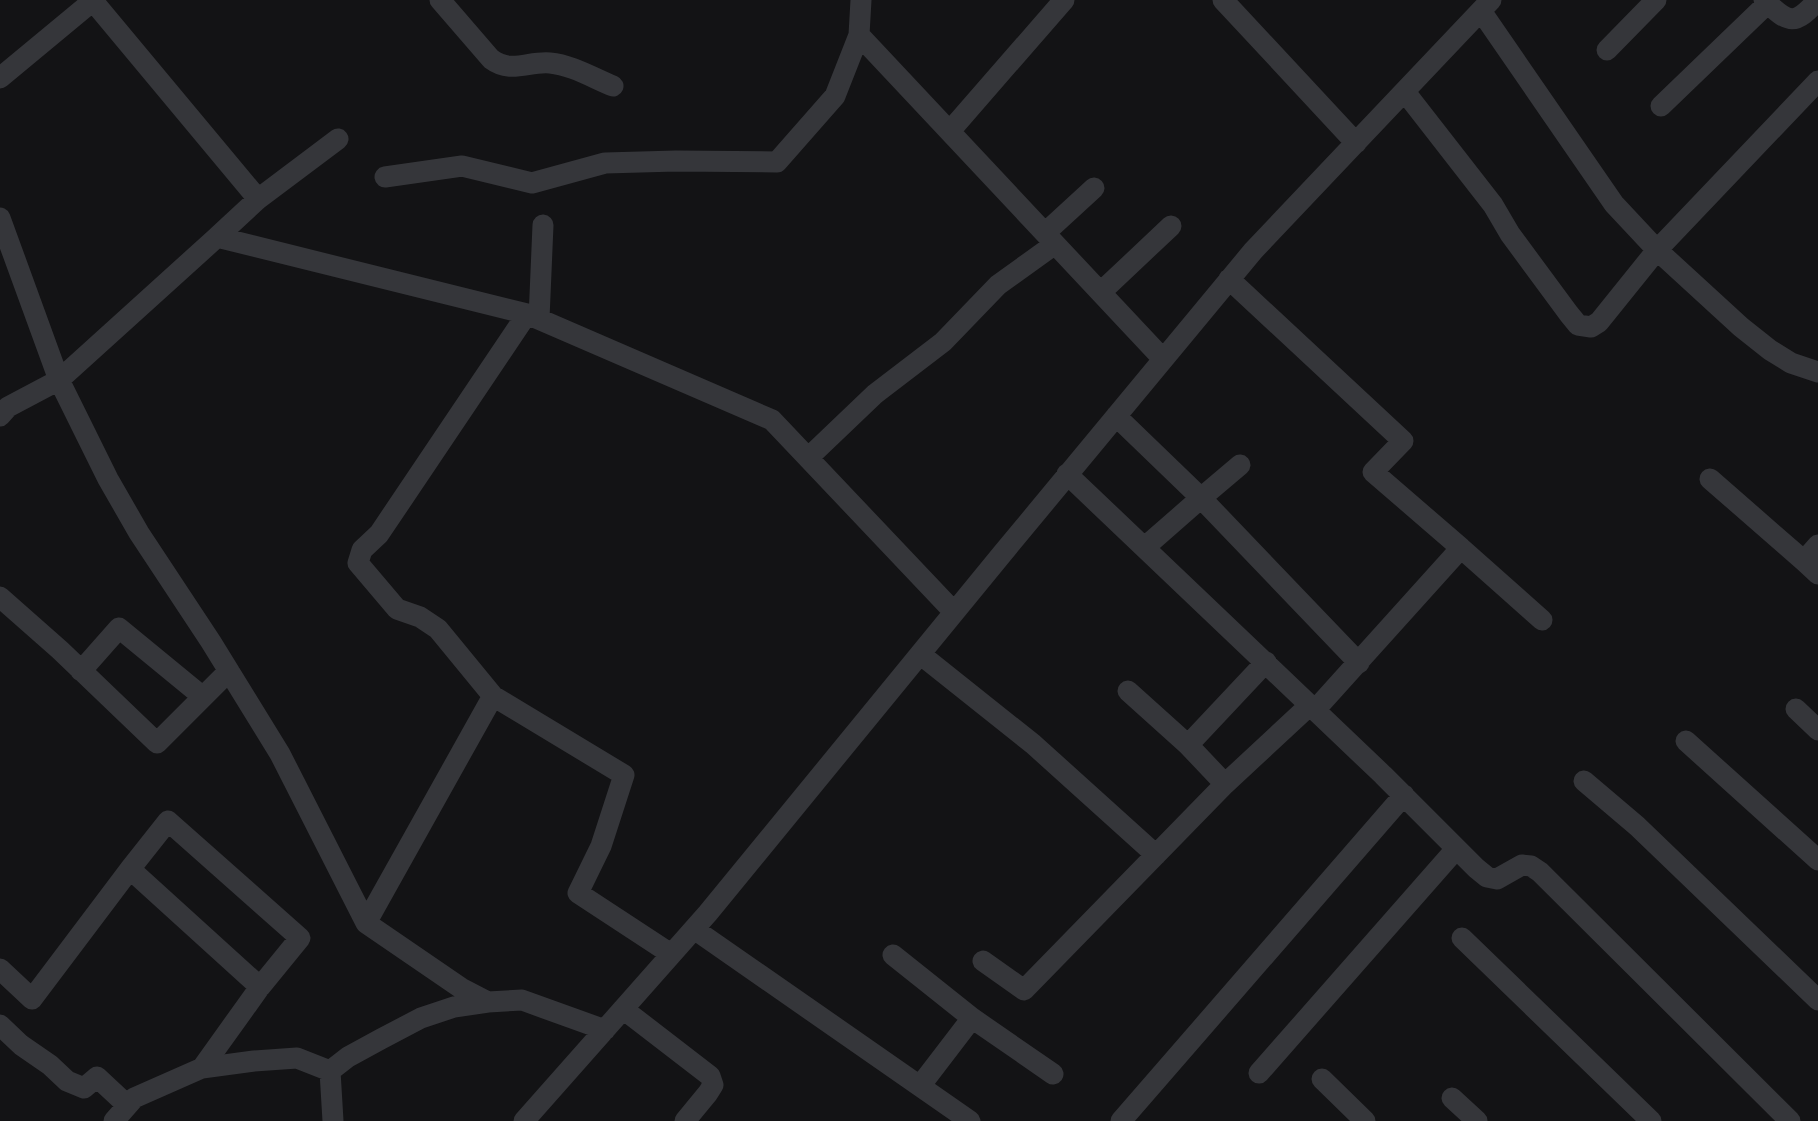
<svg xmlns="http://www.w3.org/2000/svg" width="1818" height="1121" font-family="Signika,sans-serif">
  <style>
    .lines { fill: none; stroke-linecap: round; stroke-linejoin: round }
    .minor { stroke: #35363a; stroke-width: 21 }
  </style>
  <rect width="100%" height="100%" fill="#131315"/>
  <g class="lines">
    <path class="minor" d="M 440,0 L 491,59 C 511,74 528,61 550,63 C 572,65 593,78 613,86
      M 1223,0 L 1356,143
      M 1764,0 C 1790,25 1795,25 1818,0
      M 93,1 L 258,199
      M 1481,11 L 1614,204 L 1657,250 L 1741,327 L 1770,350 L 1791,363 L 1818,372
      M 859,35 L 1163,359
      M 1607,50 L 1656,0
      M 0,78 L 94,0
      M 1405,92 L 1493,205 L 1510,234 L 1569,314 L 1578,325 L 1591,327 L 1599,322 L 1657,250 L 1818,81
      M 1661,106 L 1768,3
      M 950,131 L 1064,0
      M 385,177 L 462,166 L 532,183 L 605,163 L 676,161 L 777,162 L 835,96 L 859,35 L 861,0
      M 0,218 L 59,380 L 217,237 L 527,314 L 772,420 L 954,612
      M 1045,233 L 1094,188
      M 217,237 L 258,199 L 338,139
      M 1229,279 L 1403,441 L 1373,472 L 1461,548
      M 1101,292 L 1171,226
      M 539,319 L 543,225
      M 0,416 L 8,407 L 59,380 L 108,479 L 139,533 L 211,642 L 280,754 L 366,923 L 461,988 L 488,1002
      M 1116,416 L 1201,498 L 1240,465
      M 808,458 L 875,394 L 943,342 L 998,285 L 1055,244
      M 1067,474 L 1383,775 L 1476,868 L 1487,877 L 1497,879 L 1522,865 L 1531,866 L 1540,872 L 1790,1121
      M 1710,479 L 1804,561
      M 1818,545 L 1804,561 L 1818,574
      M 1145,547 L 1201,498 L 1359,663
      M 0,597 L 60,650 L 157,743 L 229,671
      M 920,654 L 1033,744 L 1156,855
      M 81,671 L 119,628 L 203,697
      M 1128,691 L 1188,745 L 1225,784
      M 493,696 L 624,775 L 601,846 L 578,893 L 671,954
      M 1796,709 L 1818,730
      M 1315,710 L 1461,548 L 1542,620
      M 1686,741 L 1818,860
      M 1188,745 L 1266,662
      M 1584,781 L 1637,826 L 1818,1000
      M 366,923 L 493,696 L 438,629 L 420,617 L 397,609 L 358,563 L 362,550 L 379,534 L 527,314
      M 694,929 L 970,1121
      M 1462,938 L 1651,1121
      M 893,955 L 972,1018 L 920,1086
      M 983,961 L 1024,990 L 1225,784 L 1310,705
      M 0,969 L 32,999 L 130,869 L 168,821 L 300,938 L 260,987 L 130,869
      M 623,1009 L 710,1076 L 713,1085 L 708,1093 L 685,1121
      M 972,1018 L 1053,1074
      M 0,1025 L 21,1045 L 50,1065 L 67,1081 L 84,1088 L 97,1077 L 127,1105
      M 202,1068 L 260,987
      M 330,1071 L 333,1121
      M 1259,1073 L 1456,849
      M 1322,1079 L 1365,1121
      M 1452,1098 L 1477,1121
      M 114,1121 L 134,1098 L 202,1068 L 254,1061 L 297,1058 L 330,1071 L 348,1057 L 381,1039 L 421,1018 L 454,1007 L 488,1002 L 522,1000 L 605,1030
      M 524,1121 L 708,913 L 1002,554 L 1253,251 L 1491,0
      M 1121,1121 L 1404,795"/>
  </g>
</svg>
